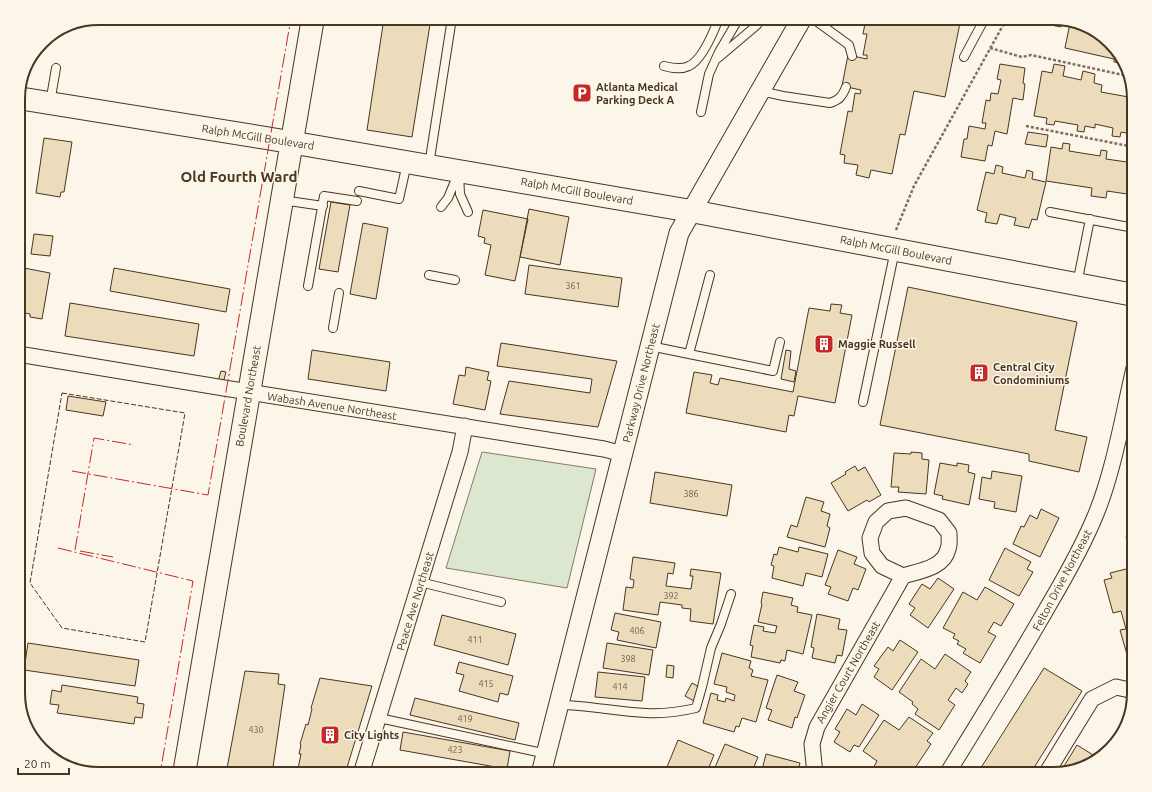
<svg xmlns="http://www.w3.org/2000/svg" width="1152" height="792" font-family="Ubuntu,sans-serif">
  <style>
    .green { fill: #dce7d0; stroke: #887966 }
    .building { fill: #ecdcbc; stroke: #4a3520 }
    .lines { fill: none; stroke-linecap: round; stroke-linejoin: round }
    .service-casing { stroke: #4a3520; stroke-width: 10 }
    .minor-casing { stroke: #4a3520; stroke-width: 17 }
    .tertiary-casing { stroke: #4a3520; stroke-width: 21 }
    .secondary-casing { stroke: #4a3520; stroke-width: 24 }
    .path { stroke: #7f6f5c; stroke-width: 2.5; stroke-dasharray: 3 2; stroke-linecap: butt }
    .service { stroke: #fbf6e9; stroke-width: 8 }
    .minor { stroke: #fbf6e9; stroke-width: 15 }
    .tertiary { stroke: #fbf6e9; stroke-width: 19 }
    .secondary { stroke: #fbf6e9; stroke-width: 22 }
    .fence { stroke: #4a3520; stroke-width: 1; stroke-dasharray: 5 2; stroke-linecap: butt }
    .power { stroke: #c62828; stroke-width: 1; stroke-dasharray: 14 3 2 3; stroke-linecap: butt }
    .labels { text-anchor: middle; stroke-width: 3; stroke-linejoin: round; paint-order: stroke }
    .number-label { font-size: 9px; fill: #725f47 }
    .poi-label { font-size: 11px; font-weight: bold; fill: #4a3520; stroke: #fbf6e9; text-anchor: start }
    .street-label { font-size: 11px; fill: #4a3520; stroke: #fbf6e9 }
    .district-label { font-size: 15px; font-weight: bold; fill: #4a3520; stroke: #fbf6e9 }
    .rim { fill: none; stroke: #4a3520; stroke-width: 2 }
  </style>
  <rect width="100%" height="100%" fill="#fbf6e9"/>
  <path class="green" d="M 482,452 L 596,469 L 567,588 L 446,568 Z"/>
  <path class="building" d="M 384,18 L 431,18 L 412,137 L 367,130 Z
    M 866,18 L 961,18 L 945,97 L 914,91 L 905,135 L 900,134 L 892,174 L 871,170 L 869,178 L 856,175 L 858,165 L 844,163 L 845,155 L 840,154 L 848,111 L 852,112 L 855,93 L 860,94 L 861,90 L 842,86 L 848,55 L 867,59 L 867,55 L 863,55 L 867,34 L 863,34 Z
    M 1037,18 L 1053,18 L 1062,21 L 1061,27 L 1036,22 Z
    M 1070,23 L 1098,32 L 1126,64 L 1114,62 L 1114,59 L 1065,48 Z
    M 1000,64 L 1025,68 L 1023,83 L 1025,84 L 1023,100 L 1013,98 L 1007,134 L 995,131 L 992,146 L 988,145 L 985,161 L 961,157 L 964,139 L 967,139 L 969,126 L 985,129 L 986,123 L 982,123 L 986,100 L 990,101 L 991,93 L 998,94 L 1001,80 L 997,79 Z
    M 1054,64 L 1065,66 L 1063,76 L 1081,80 L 1083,71 L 1095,74 L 1094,83 L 1102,85 L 1101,92 L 1134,98 L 1134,127 L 1133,127 L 1131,134 L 1121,132 L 1120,137 L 1112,136 L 1113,128 L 1095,124 L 1095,128 L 1085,126 L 1084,132 L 1077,131 L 1078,125 L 1055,121 L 1054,125 L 1046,124 L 1047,118 L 1034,116 L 1042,71 L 1052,73 Z
    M 1028,132 L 1048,135 L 1046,147 L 1025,144 Z
    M 44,138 L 72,142 L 64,192 L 61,192 L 60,197 L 36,193 Z
    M 1063,143 L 1070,144 L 1069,151 L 1100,156 L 1101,150 L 1107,151 L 1106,159 L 1134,163 L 1134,195 L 1107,191 L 1106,198 L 1091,196 L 1092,188 L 1046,181 L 1051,147 L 1062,149 Z
    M 996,165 L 1003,167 L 1002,173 L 1025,178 L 1027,170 L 1033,172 L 1032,179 L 1046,182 L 1037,220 L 1032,219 L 1029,228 L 1014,225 L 1016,218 L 1000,214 L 997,224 L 985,222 L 987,213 L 977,210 L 986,172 L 994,174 Z
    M 331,202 L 350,205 L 338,272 L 319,269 Z
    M 529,209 L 569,217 L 560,265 L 520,257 Z
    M 483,210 L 528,219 L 515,281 L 485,275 L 491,245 L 484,243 L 485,238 L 478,236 Z
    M 363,223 L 388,228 L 376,299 L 350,294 Z
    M 34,234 L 53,236 L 50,256 L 31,254 Z
    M 529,265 L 622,278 L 618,307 L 525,294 Z
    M 19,267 L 50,273 L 42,319 L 30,317 L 30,314 L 25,313 L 25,316 L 18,315 Z
    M 114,268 L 230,289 L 226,312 L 110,291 Z
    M 908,287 L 1077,322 L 1055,430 L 1087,437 L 1079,472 L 1029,461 L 1029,454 L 880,425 Z
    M 70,303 L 199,324 L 194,356 L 65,336 Z
    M 831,304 L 842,305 L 840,313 L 852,315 L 835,403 L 798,396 L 794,416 L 789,415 L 786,432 L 686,413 L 694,372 L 712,375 L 710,383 L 718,385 L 720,378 L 793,392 L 809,308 L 830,311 Z
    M 501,343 L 617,361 L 598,427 L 500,414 L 509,381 L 590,393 L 592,379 L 497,366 Z
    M 312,350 L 390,362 L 386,391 L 308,379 Z
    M 786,350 L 791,351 L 789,369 L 796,371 L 794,382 L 781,379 Z
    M 466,367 L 489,372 L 487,380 L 491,381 L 485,410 L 453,404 L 459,375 L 465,376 Z
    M 221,371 L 226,372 L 222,387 L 217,385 Z
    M 68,396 L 106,402 L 103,416 L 66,410 Z
    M 911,452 L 922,453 L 922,459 L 929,460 L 926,494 L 898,492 L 899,487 L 891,487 L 894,453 L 911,454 Z
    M 940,463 L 957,466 L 957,463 L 969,465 L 968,472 L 975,474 L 969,505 L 942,499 L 943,496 L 934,494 Z
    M 855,466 L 858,471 L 865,467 L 881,495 L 869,502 L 867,500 L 848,511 L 831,483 L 846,474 L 845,472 Z
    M 992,471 L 1022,476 L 1016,512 L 994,508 L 995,502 L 979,499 L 982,477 L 991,479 Z
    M 655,472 L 732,485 L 727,516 L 650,503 Z
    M 806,497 L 824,502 L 821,511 L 830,514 L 827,526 L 830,528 L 825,547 L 787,537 L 791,525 L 797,527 Z
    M 1041,509 L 1059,518 L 1040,557 L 1013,544 L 1021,526 L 1024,527 L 1030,515 L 1037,519 Z
    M 1131,518 L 1134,519 L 1134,540 L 1126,538 Z
    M 779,547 L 798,552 L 799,547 L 828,554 L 822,577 L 806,573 L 803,586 L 772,578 L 774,566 L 771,565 L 774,554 L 777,555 Z
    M 1005,548 L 1031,562 L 1027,569 L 1033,572 L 1019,596 L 989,580 Z
    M 838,550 L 857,557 L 854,564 L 866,569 L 858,590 L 853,588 L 848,601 L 828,594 L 831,587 L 825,585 Z
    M 633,557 L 675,563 L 673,574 L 668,573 L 666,586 L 691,589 L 693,576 L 690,576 L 691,569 L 721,573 L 713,624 L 690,621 L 691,609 L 682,608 L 682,605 L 660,602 L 658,615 L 623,610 L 626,587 L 633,588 L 634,580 L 630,579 Z
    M 1134,567 L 1134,656 L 1128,658 L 1120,630 L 1126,629 L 1121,611 L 1113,613 L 1104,580 L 1112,578 L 1110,573 Z
    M 938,578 L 954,589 L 928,628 L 910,615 L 915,608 L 909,604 L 922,584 L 930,589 Z
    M 985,587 L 1014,604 L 1001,626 L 994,622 L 988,632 L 996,636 L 980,663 L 963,653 L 966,649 L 957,644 L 959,641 L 953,638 L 955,634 L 943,628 L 963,592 L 977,600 Z
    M 763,592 L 793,598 L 791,605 L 798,607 L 797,612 L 812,615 L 803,654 L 787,650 L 785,661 L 781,660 L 780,663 L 751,657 L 753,646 L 750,645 L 754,625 L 764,627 L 763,631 L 775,633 L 777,626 L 758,622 L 762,604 L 761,603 Z
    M 615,613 L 661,622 L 656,648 L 617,640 L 619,632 L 611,630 Z
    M 817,614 L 840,619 L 838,629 L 847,630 L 842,656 L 837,655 L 835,663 L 812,658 L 814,648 L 811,647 Z
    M 442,615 L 516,634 L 508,665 L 434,645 Z
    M 900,640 L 918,652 L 892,690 L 874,677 L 879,669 L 874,666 L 888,647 L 893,651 Z
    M 28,643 L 139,660 L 135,686 L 24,670 Z
    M 607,643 L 653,650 L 649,675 L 603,668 Z
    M 722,653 L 751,661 L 749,668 L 753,670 L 751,676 L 768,680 L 756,722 L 742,718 L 739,727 L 736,726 L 734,732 L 703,723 L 711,693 L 718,695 L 717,700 L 725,702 L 726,698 L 734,701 L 735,695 L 726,692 L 727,687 L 714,684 Z
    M 945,654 L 971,672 L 965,681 L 968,684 L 962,693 L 956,688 L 948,700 L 955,705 L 939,730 L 915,714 L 918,709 L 912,704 L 913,702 L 899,692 L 921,659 L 935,669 Z
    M 459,662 L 513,676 L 508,695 L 500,693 L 498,702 L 459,691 L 464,675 L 456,673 Z
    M 667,665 L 674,666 L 673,678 L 666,677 Z
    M 1044,668 L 1082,691 L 1030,774 L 977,774 Z
    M 245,671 L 279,674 L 278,684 L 285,685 L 272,774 L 226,774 Z
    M 598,672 L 645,677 L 642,701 L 595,697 Z
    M 777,675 L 798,682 L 794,691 L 805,695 L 797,718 L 795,717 L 792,728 L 768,720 L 772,710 L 766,708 Z
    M 320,678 L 372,686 L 345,774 L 297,774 L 301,754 L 299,754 L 301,745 L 300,744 L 306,724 L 308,725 L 312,709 L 311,708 Z
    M 692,683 L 701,688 L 694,701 L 685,696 Z
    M 62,685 L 138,697 L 137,703 L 144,704 L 142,718 L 135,717 L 134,724 L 57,713 L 59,705 L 50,704 L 52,690 L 61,692 Z
    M 415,698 L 519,723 L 515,740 L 410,715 Z
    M 862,704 L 879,715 L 859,747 L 854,745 L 850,752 L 834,742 L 840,732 L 835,729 L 847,709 L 856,715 Z
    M 909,717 L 933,733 L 927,741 L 931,744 L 911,774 L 878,774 L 872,770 L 877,761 L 863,751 L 884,720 L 899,730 Z
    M 403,732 L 510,751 L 507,769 L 400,750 Z
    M 678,740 L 714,755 L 706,774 L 674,774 L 675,770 L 667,767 Z
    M 725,744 L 758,757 L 751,774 L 717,774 L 713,772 Z
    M 1077,745 L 1098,758 L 1089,766 L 1061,771 Z
    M 766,754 L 800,763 L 797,774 L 761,774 Z"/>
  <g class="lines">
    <defs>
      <path id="service" d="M 812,18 L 849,45 L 852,56
        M 964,57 L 985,18
        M 718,58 L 757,25 L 761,18
        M 664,66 C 672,68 681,70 689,66 C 702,60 714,31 719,18
        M 760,91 L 783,96 L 830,103 C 839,100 842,97 846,87
        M 50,103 L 56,68
        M 701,112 L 709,74 L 719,52 L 739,18
        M 429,165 L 452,18
        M 459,172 L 460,194 L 468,212
        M 359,191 L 399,199 L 407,163
        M 282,200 L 323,206
        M 441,207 L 448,198 L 458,174
        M 1050,212 L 1134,228
        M 429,275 L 455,280
        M 1077,284 L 1090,219
        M 308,286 L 324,196 L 357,201
        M 333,328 L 339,293
        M 650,346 L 689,354 L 710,275
        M 689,354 L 773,371 L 780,342
        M 863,402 L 895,250
        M 420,582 L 501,602
        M 559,705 C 588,705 617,712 646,713 C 663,714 679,712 696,708 L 702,687 L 711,648 L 721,624 L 731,594
        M 379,718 L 547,754"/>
      <path id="minor" d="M 18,354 L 224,388 L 604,449 L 623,454
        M 361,774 L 460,452 L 465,426
        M 815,774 L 812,744 L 817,727 L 903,576 C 919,571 944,568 948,549 C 950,544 949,538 949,533 L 939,520 L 906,508 L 888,511 L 876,522 L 870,538 L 872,553 L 882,566 L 903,576
        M 947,774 C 982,717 1017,661 1050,603 C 1067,574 1083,546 1096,514 C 1114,470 1123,415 1134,368
        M 1046,774 L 1092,699 L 1116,687 L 1134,691"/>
      <path id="tertiary" d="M 541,774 L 679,233 L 802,18"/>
      <path id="secondary" d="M 18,98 L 266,138 L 691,211 L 1134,295
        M 184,774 L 313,18"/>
    </defs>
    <use href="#service" class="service-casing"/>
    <use href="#minor" class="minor-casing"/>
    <use href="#tertiary" class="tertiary-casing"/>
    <use href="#secondary" class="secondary-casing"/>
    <path class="path" d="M 990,48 L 1022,57 L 1031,55 L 1128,76
      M 1026,126 L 1134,147
      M 896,230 L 914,186 L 1007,18"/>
    <use href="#service" class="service"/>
    <use href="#minor" class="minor"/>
    <use href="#tertiary" class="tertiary"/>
    <use href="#secondary" class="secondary"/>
    <path class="fence" d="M 62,393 L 185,413 L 145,642 L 62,628 L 30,583 Z"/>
    <path class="power" d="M 72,471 L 208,495 L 291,18
      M 58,548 L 193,581 L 160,774
      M 75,550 L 94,438 L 134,445
      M 80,551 L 113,557"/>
  </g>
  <defs>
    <symbol id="parking-square" viewBox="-11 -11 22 22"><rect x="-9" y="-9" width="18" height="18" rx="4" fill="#c62828" stroke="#fbf6e9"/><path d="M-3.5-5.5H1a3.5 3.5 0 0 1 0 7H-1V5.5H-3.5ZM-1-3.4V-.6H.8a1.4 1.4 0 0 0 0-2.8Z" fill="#fff"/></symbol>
    <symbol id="building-square" viewBox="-11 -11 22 22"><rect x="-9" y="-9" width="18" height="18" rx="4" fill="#c62828" stroke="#fbf6e9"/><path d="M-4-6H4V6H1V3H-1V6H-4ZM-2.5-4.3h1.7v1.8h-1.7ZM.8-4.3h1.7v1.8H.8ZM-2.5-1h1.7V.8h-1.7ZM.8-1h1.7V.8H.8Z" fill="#fff"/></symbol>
  </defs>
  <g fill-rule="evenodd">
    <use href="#parking-square" x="571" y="82" width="22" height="22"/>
    <use href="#building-square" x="813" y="333" width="22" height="22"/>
    <use href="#building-square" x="968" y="362" width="22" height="22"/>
    <use href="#building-square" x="319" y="724" width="22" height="22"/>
  </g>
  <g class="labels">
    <g class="number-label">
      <text x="573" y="289">361</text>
      <text x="691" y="497">386</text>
      <text x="671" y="599">392</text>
      <text x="637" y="634">406</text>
      <text x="475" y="643">411</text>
      <text x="628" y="662">398</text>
      <text x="486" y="687">415</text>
      <text x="620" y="690">414</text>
      <text x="465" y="722">419</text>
      <text x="256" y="733">430</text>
      <text x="455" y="753">423</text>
    </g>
    <g class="poi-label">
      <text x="596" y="91">Atlanta Medical<tspan x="596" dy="13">Parking Deck A</tspan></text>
      <text x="838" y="348">Maggie Russell</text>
      <text x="993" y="371">Central City<tspan x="993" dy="13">Condominiums</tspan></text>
      <text x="344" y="739">City Lights</text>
    </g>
    <g class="street-label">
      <text transform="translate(258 137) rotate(9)" y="4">Ralph McGill Boulevard</text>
      <text transform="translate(577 191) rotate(10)" y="4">Ralph McGill Boulevard</text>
      <text transform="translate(896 250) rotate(11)" y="4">Ralph McGill Boulevard</text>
      <text transform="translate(641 383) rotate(-76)" y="4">Parkway Drive Northeast</text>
      <text transform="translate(248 396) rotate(-80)" y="4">Boulevard Northeast</text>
      <text transform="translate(332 406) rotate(9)" y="4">Wabash Avenue Northeast</text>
      <text transform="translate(1062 580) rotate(-62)" y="4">Felton Drive Northeast</text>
      <text transform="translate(415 601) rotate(-73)" y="4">Peace Ave Northeast</text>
      <text transform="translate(848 672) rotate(-60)" y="4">Angier Court Northeast</text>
    </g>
    <g class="district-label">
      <text x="239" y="182">Old Fourth Ward</text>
    </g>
  </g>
  <path d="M0 0H1152V792H0ZM99 25H1053A74 74 0 0 1 1127 99V693A74 74 0 0 1 1053 767H99A74 74 0 0 1 25 693V99A74 74 0 0 1 99 25Z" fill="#fbf6e9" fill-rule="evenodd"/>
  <path class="rim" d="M99 25H1053A74 74 0 0 1 1127 99V693A74 74 0 0 1 1053 767H99A74 74 0 0 1 25 693V99A74 74 0 0 1 99 25Z"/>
  <path d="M18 768v6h51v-6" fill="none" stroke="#4a3520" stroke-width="2"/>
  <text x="24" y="768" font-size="12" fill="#4a3520" stroke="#fbf6e9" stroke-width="3" paint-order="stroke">20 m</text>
</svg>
